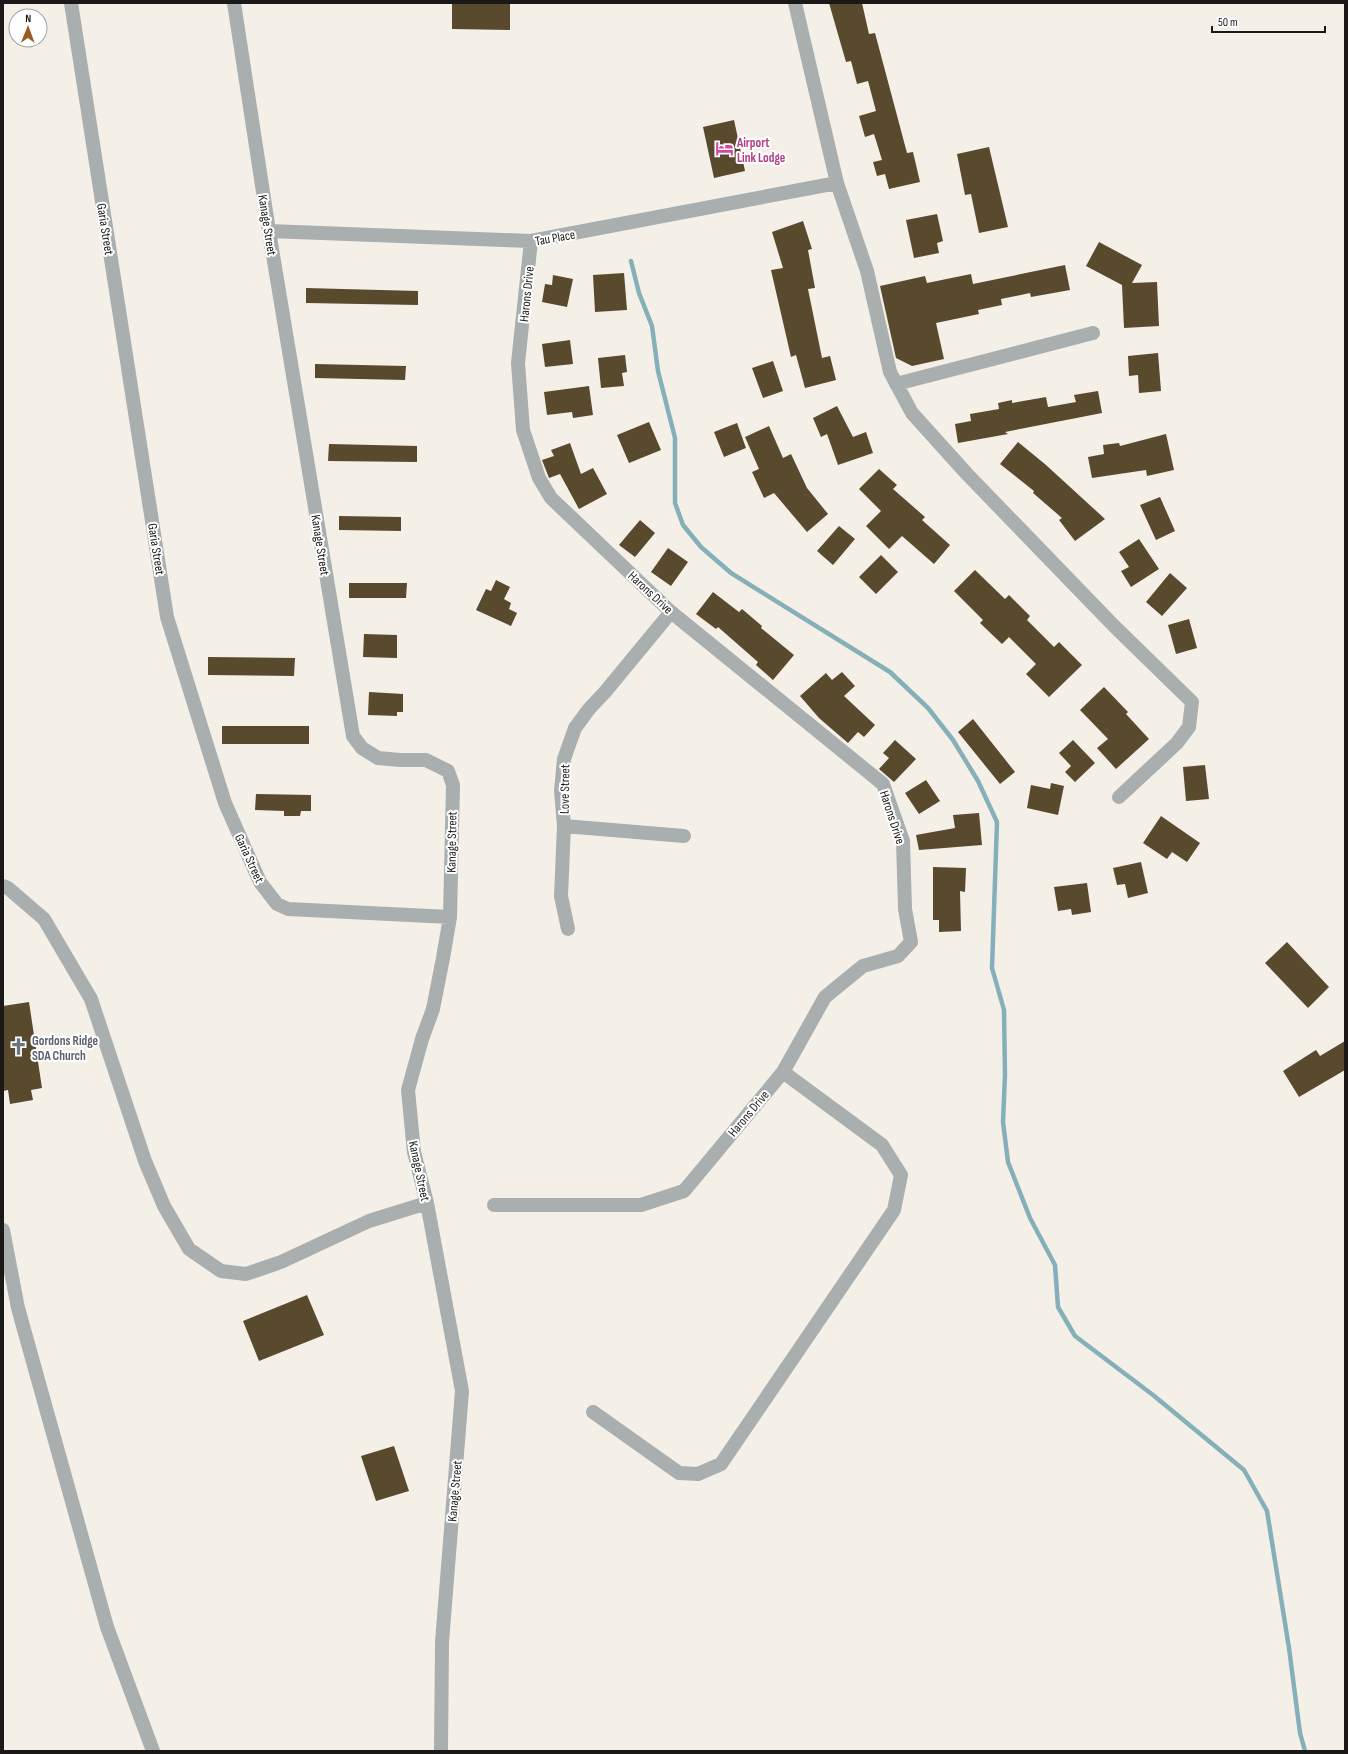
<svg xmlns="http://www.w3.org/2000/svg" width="1348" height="1754" font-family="'Sofia Sans Condensed',sans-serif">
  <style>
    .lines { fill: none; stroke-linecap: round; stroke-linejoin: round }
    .stream { stroke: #86b0b9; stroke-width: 4.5 }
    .building { fill: #59492d }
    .street { stroke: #a9aeaf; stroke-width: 14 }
    .labels { text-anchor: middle; stroke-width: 4; stroke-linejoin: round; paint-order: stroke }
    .hotel-label { font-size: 13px; font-weight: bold; fill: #b23c85; stroke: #fff; text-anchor: start }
    .street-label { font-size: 13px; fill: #1b1917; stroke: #fff }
    .worship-label { font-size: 13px; font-weight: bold; fill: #5b616d; stroke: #fff; text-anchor: start }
  </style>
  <rect width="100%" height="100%" fill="#f4f0e8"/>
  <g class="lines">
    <path class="stream" d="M 631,261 L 639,293 L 652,326 L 658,371 L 675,438 L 675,503 L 683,525 L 701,547 L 731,573 L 890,672 L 928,708 L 953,740 L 978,781 L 997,822 L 992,968 L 1004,1010 L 1005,1075 L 1003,1122 L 1008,1162 L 1030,1218 L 1055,1265 L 1058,1307 L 1075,1336 L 1153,1395 L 1244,1470 L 1267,1511 L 1289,1648 L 1300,1733 L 1305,1751"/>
  </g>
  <path class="building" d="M 452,3 L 510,3 L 510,30 L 452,29 Z
    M 829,3 L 862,3 L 869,34 L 875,33 L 907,153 L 913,152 L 920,182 L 889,189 L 885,174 L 877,176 L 873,162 L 882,160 L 874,134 L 865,137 L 859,116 L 876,111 L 868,81 L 857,84 L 851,61 L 846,62 Z
    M 734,120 L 745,171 L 714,178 L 703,127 Z
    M 989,147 L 1008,227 L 979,233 L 971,194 L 965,195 L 957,154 Z
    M 937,214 L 943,241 L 937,243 L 939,253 L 914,258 L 906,220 Z
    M 803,221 L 812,249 L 808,250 L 815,288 L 808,289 L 822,358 L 830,356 L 836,380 L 805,388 L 796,355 L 791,357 L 771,270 L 783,268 L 772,232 Z
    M 1099,242 L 1142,265 L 1132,283 L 1157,282 L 1159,326 L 1124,328 L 1122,285 L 1086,266 Z
    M 1065,265 L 1070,290 L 1031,297 L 1030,293 L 1001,299 L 1002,305 L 978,310 L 979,314 L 936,323 L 944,359 L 912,366 L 896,358 L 880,286 L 925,276 L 927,283 L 971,274 L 973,284 Z
    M 624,273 L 627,310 L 595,312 L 593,275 Z
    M 553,275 L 573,279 L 567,307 L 542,302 L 545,284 L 552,285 Z
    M 306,288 L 418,291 L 418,305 L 306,303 Z
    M 570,340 L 573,364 L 545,367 L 542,344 Z
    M 1158,353 L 1161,391 L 1139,393 L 1138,375 L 1129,376 L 1128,356 Z
    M 625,355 L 627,372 L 622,373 L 624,386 L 601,388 L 598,358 Z
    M 773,361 L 783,391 L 763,398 L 752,368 Z
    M 315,364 L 406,366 L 405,380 L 315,378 Z
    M 589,386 L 593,415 L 573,418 L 572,412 L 547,415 L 544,392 Z
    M 1098,391 L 1102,413 L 1005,432 L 1008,434 L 958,443 L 955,424 L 971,421 L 970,414 L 999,409 L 998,403 L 1012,400 L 1012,403 L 1046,397 L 1048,407 L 1076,402 L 1074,395 Z
    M 837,406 L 853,437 L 866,432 L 873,453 L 838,465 L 827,434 L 821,437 L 813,418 Z
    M 649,422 L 661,450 L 629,463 L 617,435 Z
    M 737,423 L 746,448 L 724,457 L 714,432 Z
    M 769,426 L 783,458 L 791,454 L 807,488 L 828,514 L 807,532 L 774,493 L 764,498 L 752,472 L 759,469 L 745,437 Z
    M 1166,434 L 1174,470 L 1147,476 L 1146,470 L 1092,478 L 1088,457 L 1104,454 L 1103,445 L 1119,443 L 1120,446 Z
    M 1018,442 L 1046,465 L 1105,519 L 1075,541 L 1059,520 L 1062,518 L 1033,493 L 1034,491 L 1000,464 Z
    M 570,443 L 581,474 L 593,468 L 607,494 L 579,509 L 560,474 L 549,478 L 542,460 L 554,456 L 551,450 Z
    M 329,444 L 417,446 L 417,462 L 328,461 Z
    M 879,469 L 897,485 L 893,489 L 925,517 L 922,520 L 950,545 L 934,564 L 902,536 L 889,549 L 866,526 L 881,511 L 859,489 Z
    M 1160,497 L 1175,531 L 1156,540 L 1140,505 Z
    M 339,516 L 401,517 L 401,531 L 339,530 Z
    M 640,520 L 655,533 L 635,557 L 619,545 Z
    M 839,526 L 855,539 L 833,565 L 817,551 Z
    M 1139,539 L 1159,569 L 1131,587 L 1121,571 L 1129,567 L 1119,552 Z
    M 668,548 L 688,562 L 671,586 L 651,572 Z
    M 881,555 L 898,572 L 876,594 L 859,577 Z
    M 975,570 L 1005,599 L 1009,595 L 1030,616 L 1027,620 L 1054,647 L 1059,642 L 1082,665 L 1049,697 L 1026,674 L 1036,664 L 1009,637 L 1002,644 L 980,623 L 983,620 L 954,591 Z
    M 1170,573 L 1187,588 L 1162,616 L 1146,602 Z
    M 496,580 L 510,587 L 504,599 L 511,603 L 509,609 L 517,613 L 511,626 L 476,610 L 486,589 L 491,591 Z
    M 349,583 L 407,583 L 406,598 L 349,598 Z
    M 713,592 L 739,612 L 742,609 L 762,626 L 761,628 L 794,655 L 773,680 L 756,665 L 758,662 L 718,627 L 716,629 L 696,614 Z
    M 1189,619 L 1197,648 L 1176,654 L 1168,625 Z
    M 364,634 L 397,635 L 397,658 L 363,657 Z
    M 208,657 L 295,658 L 294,676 L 208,675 Z
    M 842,672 L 855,686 L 844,696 L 875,725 L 864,737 L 858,732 L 848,743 L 819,718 L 800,696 L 826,673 L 832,680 Z
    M 1104,687 L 1128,712 L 1126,714 L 1149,739 L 1116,769 L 1097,748 L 1108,739 L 1080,710 Z
    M 369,692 L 403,694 L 403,712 L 397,712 L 397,716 L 368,715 Z
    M 973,719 L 1015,772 L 1000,784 L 958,732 Z
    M 222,726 L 309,726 L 309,744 L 222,744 Z
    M 895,740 L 916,759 L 894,782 L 879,769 L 889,758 L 883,753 Z
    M 1073,740 L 1095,763 L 1075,782 L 1065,772 L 1071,766 L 1059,753 Z
    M 1205,765 L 1209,799 L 1186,801 L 1183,767 Z
    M 926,780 L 940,801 L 919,814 L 905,793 Z
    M 1051,783 L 1064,786 L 1058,815 L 1027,808 L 1031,785 L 1050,789 Z
    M 256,794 L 311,795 L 311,811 L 301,811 L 300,816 L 284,816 L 284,811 L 255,810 Z
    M 979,813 L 982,845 L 919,850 L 916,835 L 955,828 L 953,815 Z
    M 1161,816 L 1200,843 L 1187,862 L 1172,852 L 1167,859 L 1143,843 Z
    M 1141,862 L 1148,893 L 1128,898 L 1125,884 L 1117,885 L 1113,868 Z
    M 933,867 L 966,868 L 965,892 L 960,891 L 961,931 L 939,932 L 939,920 L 933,920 Z
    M 1087,883 L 1091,912 L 1072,915 L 1071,909 L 1058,911 L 1054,887 Z
    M 1287,942 L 1329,987 L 1308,1008 L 1265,963 Z
    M 29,1002 L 42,1088 L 31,1090 L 33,1100 L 10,1104 L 8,1090 L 3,1091 L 3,1006 Z
    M 1345,1041 L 1345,1070 L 1299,1097 L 1283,1071 L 1316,1050 L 1320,1056 Z
    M 307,1295 L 324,1335 L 259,1361 L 243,1321 Z
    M 394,1446 L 409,1491 L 376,1501 L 361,1456 Z"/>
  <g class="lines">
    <path class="street" d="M 71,3 L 167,617 L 225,803 L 260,882 L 277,904 L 288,909 L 450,917
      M 234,3 L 269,231 L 353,736 L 362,748 L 378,758 L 400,760 L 426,760 L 448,771 L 453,785 L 450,917 L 443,958 L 433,1009 L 422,1039 L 408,1090 L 414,1152 L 427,1203 L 462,1391 L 442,1642 L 441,1751
      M 795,3 L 837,183 L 867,271 L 890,372 L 912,413 L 967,474 L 1114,626 L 1192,702 L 1189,727 L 1177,743 L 1119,797
      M 269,231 L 531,241 L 837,183
      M 896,384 L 1093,333
      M 564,826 L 684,836
      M 3,886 L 8,888 L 44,919 L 91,999 L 145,1161 L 164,1206 L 189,1249 L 221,1271 L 246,1274 L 281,1262 L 369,1221 L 427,1203
      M 568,929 L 561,896 L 564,826 L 561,791 L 564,759 L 575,728 L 589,709 L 605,692 L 671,612
      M 494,1205 L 641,1205 L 684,1191 L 783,1072 L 825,997 L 863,966 L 898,956 L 911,942 L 905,909 L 903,841 L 883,784 L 671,612 L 551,498 L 539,478 L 523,430 L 518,363 L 531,241
      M 3,1230 L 18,1308 L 107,1627 L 153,1751
      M 593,1412 L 679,1473 L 698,1474 L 721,1464 L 894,1210 L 901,1175 L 882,1145 L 783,1072"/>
  </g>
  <defs>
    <symbol id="hotel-bare" viewBox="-9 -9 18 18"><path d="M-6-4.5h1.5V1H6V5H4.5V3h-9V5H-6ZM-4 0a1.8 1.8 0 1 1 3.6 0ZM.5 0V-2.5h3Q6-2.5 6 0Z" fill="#d1479c" stroke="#fff" stroke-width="2.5" paint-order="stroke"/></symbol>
    <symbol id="church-bare" viewBox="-9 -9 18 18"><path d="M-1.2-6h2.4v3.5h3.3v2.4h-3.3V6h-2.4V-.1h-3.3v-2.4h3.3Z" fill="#6b7280" stroke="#fff" stroke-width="2.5" paint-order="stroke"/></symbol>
  </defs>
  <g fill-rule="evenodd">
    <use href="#hotel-bare" x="712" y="136" width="25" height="25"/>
    <use href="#church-bare" x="6" y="1034" width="25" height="25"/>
  </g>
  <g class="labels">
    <g class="hotel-label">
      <text x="737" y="147">Airport<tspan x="737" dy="15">Link Lodge</tspan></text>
    </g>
    <g class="street-label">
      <text transform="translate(268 225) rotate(81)" y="5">Kanage Street</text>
      <text transform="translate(106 229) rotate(81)" y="5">Garia Street</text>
      <text transform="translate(555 237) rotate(-10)" y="5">Tau Place</text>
      <text transform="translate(526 294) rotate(-84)" y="5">Harons Drive</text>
      <text transform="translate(321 545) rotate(81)" y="5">Kanage Street</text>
      <text transform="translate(157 549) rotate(81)" y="5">Garia Street</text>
      <text transform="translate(651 592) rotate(43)" y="5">Harons Drive</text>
      <text transform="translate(564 789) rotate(-89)" y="5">Love Street</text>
      <text transform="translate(893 817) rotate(72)" y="5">Harons Drive</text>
      <text transform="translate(451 842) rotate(-89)" y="5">Kanage Street</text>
      <text transform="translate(250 858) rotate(65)" y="5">Garia Street</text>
      <text transform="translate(748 1113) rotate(-50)" y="5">Harons Drive</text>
      <text transform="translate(420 1171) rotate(78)" y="5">Kanage Street</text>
      <text transform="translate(454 1491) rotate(-85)" y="5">Kanage Street</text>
    </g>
    <g class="worship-label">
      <text x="32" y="1045">Gordons Ridge<tspan x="32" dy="15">SDA Church</tspan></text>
    </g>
  </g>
  <rect width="1348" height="1754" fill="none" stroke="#1b1917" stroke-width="8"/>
  <g transform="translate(28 28) rotate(1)"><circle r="19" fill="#ffffff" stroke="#a4a3a2"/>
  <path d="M0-3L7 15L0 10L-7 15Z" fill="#9b5c23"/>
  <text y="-6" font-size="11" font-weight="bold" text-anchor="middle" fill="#1b1917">N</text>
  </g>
  <path d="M1212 26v6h113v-6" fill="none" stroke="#1b1917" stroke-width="2"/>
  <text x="1218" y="26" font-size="12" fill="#1b1917" stroke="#ffffff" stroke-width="3" paint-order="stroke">50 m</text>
</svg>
